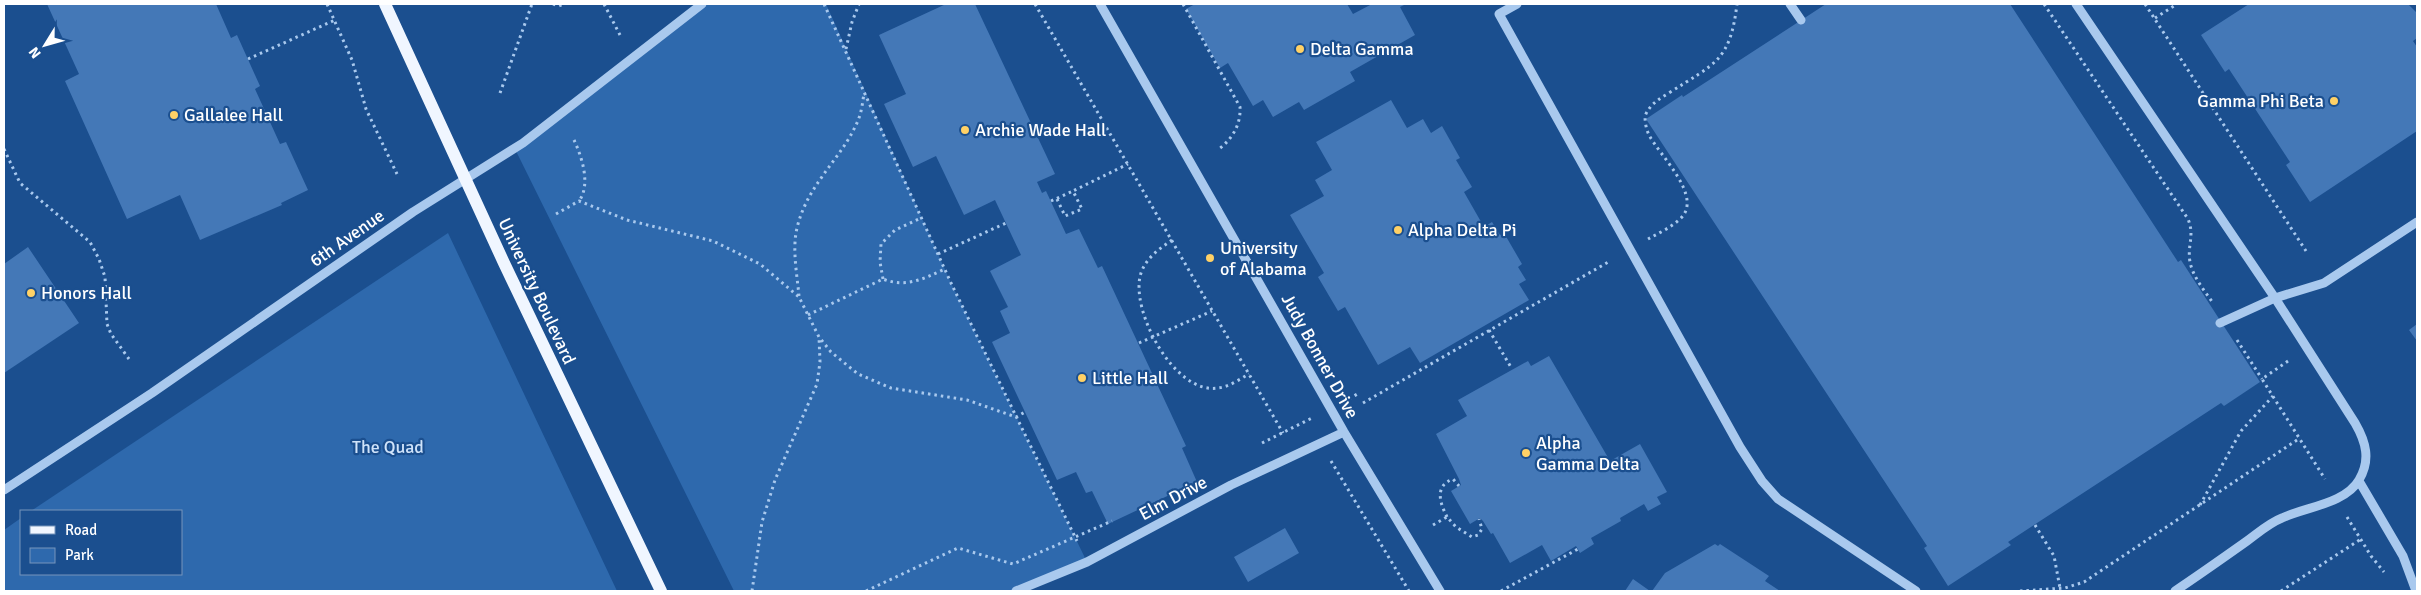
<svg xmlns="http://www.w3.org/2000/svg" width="2421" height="595" font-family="Signika,sans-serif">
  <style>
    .green { fill: #2e69ad }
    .building { fill: #4478b7 }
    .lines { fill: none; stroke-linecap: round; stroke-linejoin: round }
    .path { stroke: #a9c9ee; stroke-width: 3; stroke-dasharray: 2.5 4; stroke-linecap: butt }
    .minor { stroke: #a9c9ee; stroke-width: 9 }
    .major { stroke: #f0f6ff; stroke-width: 12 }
    .poi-dot { fill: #ffd166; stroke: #1b4f8f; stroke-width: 2 }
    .labels { text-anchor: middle; stroke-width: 4.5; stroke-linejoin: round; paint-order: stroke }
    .poi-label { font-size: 18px; fill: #fff; stroke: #1b4f8f; text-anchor: start }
    .street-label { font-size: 18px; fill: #fff; stroke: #1b4f8f }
    .park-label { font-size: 18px; fill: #cfe3fa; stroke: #1b4f8f }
  </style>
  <rect width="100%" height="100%" fill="#1b4f8f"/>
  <path class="green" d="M 703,4 L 826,4 L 951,283 L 1087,562 L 1016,591 L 734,591 L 515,149 Z
    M 448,233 L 617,591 L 4,591 L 4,530 L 21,518 L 21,574 L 181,574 L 181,511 L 31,511 Z"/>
  <path class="building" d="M 47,4 L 216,4 L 231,38 L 237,35 L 260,86 L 255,89 L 280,144 L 286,142 L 308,190 L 281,203 L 282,205 L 200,240 L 180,195 L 127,219 L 65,81 L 79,74 Z
    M 946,4 L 975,4 L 1055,174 L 1037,182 L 1042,193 L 1046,191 L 1066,234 L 1079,229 L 1098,268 L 1102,266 L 1186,446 L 1182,448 L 1197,482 L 1108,524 L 1092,491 L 1086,493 L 1076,472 L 1057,480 L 992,342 L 1010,333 L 1000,311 L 1008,307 L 990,271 L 1021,255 L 995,200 L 964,215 L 936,156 L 913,167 L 884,104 L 906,94 L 879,35 Z
    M 1195,4 L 1347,4 L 1353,14 L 1372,4 L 1406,4 L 1400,7 L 1415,35 L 1350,72 L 1355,81 L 1304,110 L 1299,102 L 1273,117 L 1263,100 L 1253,106 L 1228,63 L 1220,68 L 1186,9 Z
    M 1826,4 L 2010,4 L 2178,262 L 2181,260 L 2260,382 L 2224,406 L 2221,403 L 2008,542 L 2011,545 L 1948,586 L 1924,548 L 1927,546 L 1646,119 L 1682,95 L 1683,97 Z
    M 2249,4 L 2408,4 L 2417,13 L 2417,38 L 2413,41 L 2417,47 L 2417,131 L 2310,202 L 2286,165 L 2290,162 L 2229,69 L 2225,72 L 2201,35 Z
    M 1391,100 L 1407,128 L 1423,119 L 1431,133 L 1442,126 L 1460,158 L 1456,160 L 1472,187 L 1464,192 L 1484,227 L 1492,222 L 1500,235 L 1504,233 L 1522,264 L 1518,267 L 1526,280 L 1519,284 L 1529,300 L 1420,363 L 1410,347 L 1378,365 L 1345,307 L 1338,311 L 1318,277 L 1324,273 L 1290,215 L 1324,196 L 1315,180 L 1332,170 L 1316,142 Z
    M 28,247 L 79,323 L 4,373 L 4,264 Z
    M 2417,324 L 2417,341 L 2409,330 Z
    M 1549,356 L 1610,461 L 1640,444 L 1667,492 L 1657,497 L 1661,504 L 1648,511 L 1644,504 L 1620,518 L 1621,521 L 1591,538 L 1594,544 L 1580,553 L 1576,546 L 1551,561 L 1542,545 L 1510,563 L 1493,533 L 1491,534 L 1483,521 L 1480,518 L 1470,524 L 1451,491 L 1461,485 L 1459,479 L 1436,434 L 1467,416 L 1458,400 L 1528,361 L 1531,366 Z
    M 1285,528 L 1299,553 L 1248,582 L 1234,557 Z
    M 1715,544 L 1718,546 L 1720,544 L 1769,576 L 1765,581 L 1780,591 L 1652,591 L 1665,573 Z
    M 1633,579 L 1650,591 L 1625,591 Z"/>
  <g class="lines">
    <path class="path" d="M 327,4 L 352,60 L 366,109 L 397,174
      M 553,4 L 559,6 L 563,4
      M 604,4 L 620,35
      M 824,4 L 951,283 L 1077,541
      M 1035,4 L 1283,433
      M 1183,4 L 1240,107 C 1241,125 1232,139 1219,149
      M 2044,4 L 2188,219 C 2195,236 2187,245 2190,262 C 2193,277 2204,290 2213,303
      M 2145,4 L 2306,251
      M 2155,18 L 2177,4
      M 846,49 L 852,22 L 859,4
      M 248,59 L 335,20
      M 500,93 L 532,4
      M 574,140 C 582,157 591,185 579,201
      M 4,149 L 20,183 L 90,242 L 99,259 L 105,277 L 107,324 L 111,334 L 129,359
      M 1057,199 L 1065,216 L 1082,209 L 1073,191 L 1128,164
      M 1051,201 L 1073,191
      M 556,214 L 579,201 L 627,220 L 713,241 L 760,264 L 799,297 L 819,337 L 831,352 L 858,374 L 891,388 L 967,400 L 1016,417 L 1025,412
      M 1648,239 C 1659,233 1672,227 1681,218 C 1703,196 1660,156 1649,135 C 1646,129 1645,122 1645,116 C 1650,104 1659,99 1669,93 C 1715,63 1730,62 1737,4
      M 1172,240 C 1159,249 1146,258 1141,273 C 1129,309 1174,395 1218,388 C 1229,387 1240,379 1249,374
      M 938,254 L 1006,223
      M 883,279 L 880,262 L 881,244 L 895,230 L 921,218
      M 799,296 C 797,274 792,249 797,228 C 808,181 846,156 860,115 C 862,108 863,100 864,93
      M 808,315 L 883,279 C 906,288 923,279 945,269
      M 1489,330 L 1512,369
      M 2237,340 L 2262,379
      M 1139,343 L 1212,311
      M 2288,361 L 2262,379 L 2325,479
      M 1349,399 L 1359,393
      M 1363,403 L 1610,261
      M 1262,443 L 1312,418
      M 1331,461 L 1409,591
      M 2200,505 L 2241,431 L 2273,396
      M 1447,517 C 1440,503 1434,486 1453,479 L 1459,486
      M 2347,517 L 2371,556 L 2384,572
      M 1433,525 L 1447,517 L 1456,527 L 1472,537 L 1478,535 L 1482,529 L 1479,519
      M 2035,525 L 2054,556 L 2060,588
      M 752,591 L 762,522 L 775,480 L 817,384 L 820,362 L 819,337
      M 866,591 L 958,548 L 1013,564 L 1112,521
      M 1501,591 L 1578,549
      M 2020,591 L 2065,588 L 2084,582 L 2300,438
      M 2281,591 L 2361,539"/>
    <path class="minor" d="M 1100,4 L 1344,432 L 1440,591
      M 1517,4 L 1499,14 L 1740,447 L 1762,481 L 1778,499 L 1916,591
      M 1790,4 L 1801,20
      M 2076,4 L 2275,298 L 2355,423 C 2366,442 2371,460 2359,480 C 2345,504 2305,507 2282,518 C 2269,523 2258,533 2247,541 C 2223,558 2199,575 2175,591
      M 2220,323 L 2275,298 L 2324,283 L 2417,222
      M 2359,481 L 2403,556 L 2416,591
      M 4,490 L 152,393 L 413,212 L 523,143 L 702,4
      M 1016,591 L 1087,562 L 1231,485 L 1344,432"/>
    <path class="major" d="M 385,4 L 504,263 L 661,591"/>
  </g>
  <g class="poi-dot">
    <circle cx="1300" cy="49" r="5"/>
    <circle cx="2334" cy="101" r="5"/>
    <circle cx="174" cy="115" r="5"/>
    <circle cx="965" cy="130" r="5"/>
    <circle cx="1398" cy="230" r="5"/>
    <circle cx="1210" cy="258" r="5"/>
    <circle cx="31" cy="293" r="5"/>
    <circle cx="1082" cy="378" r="5"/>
    <circle cx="1526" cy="453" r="5"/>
  </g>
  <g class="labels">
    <g class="poi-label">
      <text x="1310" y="55">Delta Gamma</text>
      <text x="2324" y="107" text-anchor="end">Gamma Phi Beta</text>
      <text x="184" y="121">Gallalee Hall</text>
      <text x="975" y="136">Archie Wade Hall</text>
      <text x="1408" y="236">Alpha Delta Pi</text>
      <text x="1220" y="254">University<tspan x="1220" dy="21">of Alabama</tspan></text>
      <text x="41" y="299">Honors Hall</text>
      <text x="1092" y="384">Little Hall</text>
      <text x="1536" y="449">Alpha<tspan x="1536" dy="21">Gamma Delta</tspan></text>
    </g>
    <g class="street-label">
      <text transform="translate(347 238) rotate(-35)" y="6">6th Avenue</text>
      <text transform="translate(537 291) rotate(65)" y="6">University Boulevard</text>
      <text transform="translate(1320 356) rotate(61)" y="6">Judy Bonner Drive</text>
      <text transform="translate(1173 498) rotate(-28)" y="6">Elm Drive</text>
    </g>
    <g class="park-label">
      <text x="388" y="453">The Quad</text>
    </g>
  </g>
  <rect width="2421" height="595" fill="none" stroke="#ffffff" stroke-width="10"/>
  <rect x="20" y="510" width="162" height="65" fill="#1b4f8f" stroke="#7695bc"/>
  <rect x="30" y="526" width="25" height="8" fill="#f0f6ff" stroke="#7695bc"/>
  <text x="65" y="535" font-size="15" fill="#ffffff">Road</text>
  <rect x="30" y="548" width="25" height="15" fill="#2e69ad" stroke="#7695bc"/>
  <text x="65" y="560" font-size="15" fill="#ffffff">Park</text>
  <g transform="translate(45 45) rotate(233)" stroke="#1b4f8f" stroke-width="4" paint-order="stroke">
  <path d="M0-4L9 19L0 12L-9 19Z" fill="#ffffff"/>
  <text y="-8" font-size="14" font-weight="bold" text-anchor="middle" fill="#ffffff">N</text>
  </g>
</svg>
